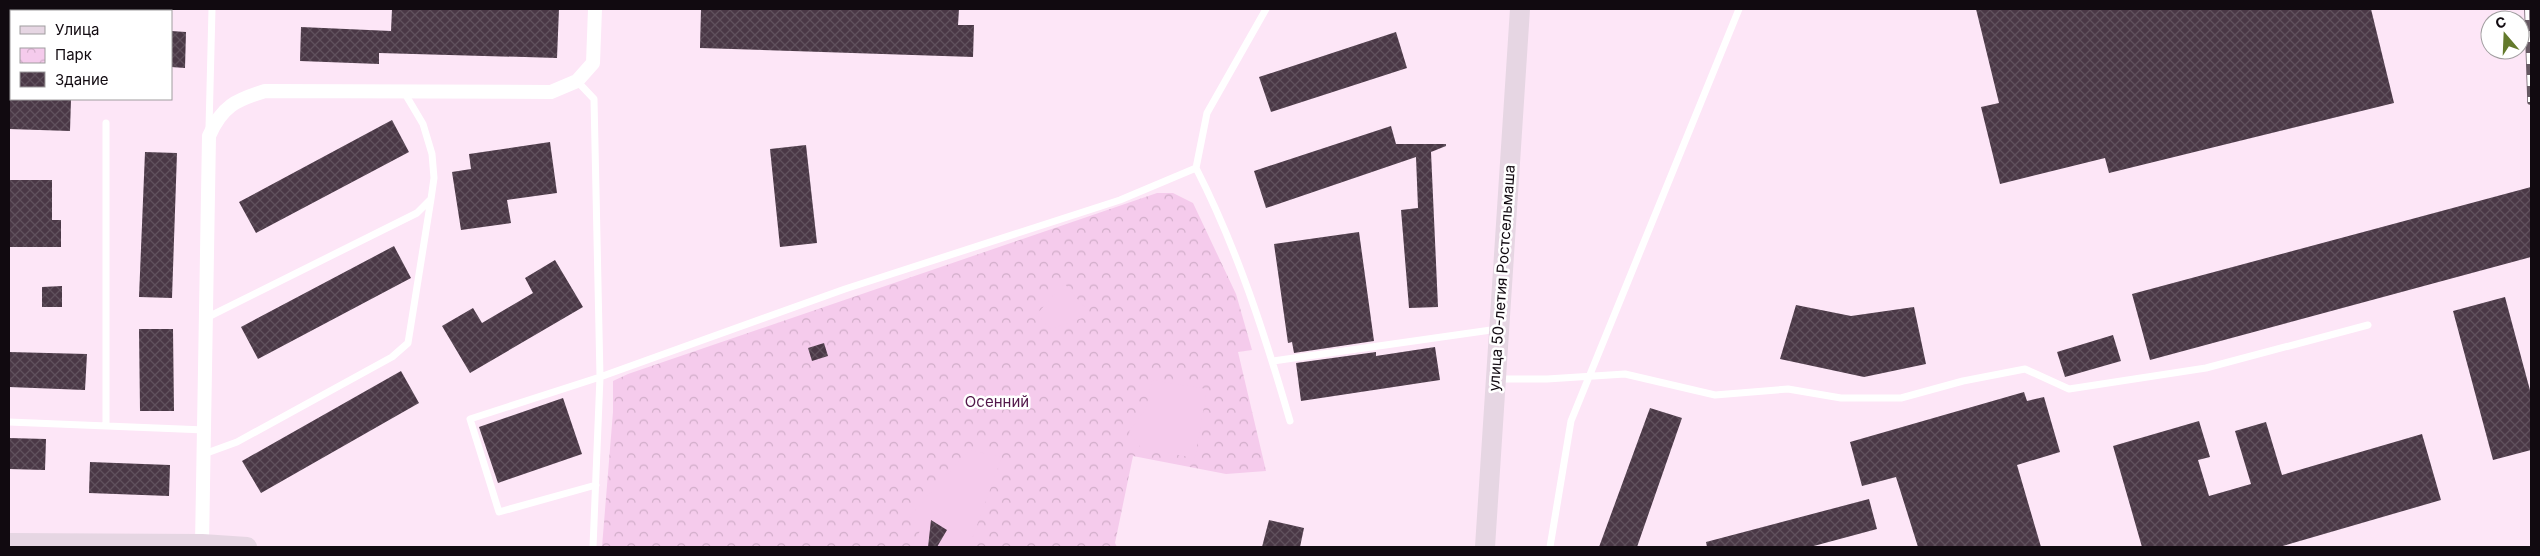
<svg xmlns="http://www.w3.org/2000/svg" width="2540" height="556" font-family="Inter,sans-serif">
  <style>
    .park { fill: url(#park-crowns) }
    .garden { fill: #f5cbec }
    .building { fill: url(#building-cross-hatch) }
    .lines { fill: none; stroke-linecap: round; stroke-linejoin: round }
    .lane { stroke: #fff; stroke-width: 7 }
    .street { stroke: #fff; stroke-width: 14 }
    .secondary { stroke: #e6d6e3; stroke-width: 20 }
    .rail-casing { stroke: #655862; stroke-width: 5.5 }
    .rail { stroke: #fff; stroke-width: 4; stroke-dasharray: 11; stroke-linecap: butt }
    .labels { text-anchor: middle; stroke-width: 5; stroke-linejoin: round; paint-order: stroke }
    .street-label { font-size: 15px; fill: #110a10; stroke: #fff }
    .park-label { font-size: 15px; fill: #52184a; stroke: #fff }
  </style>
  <defs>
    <pattern id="park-crowns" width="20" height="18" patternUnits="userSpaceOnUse" patternTransform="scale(1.25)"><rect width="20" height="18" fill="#f5cbec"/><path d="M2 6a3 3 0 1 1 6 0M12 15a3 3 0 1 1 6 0" fill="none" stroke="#d1adc9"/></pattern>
    <pattern id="building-cross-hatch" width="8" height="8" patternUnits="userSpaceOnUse" patternTransform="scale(1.25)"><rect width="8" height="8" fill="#4a3846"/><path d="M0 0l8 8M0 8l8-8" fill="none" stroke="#60515d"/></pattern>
  </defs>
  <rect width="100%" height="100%" fill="#fde6f7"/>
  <path class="park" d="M 1157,193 L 1173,193 L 1193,203 L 1236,294 L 1252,350 L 1238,352 L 1266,471 L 1226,474 L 1133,456 L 1115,543 L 1117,547 L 602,547 L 613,412 L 613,381 L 628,374 Z"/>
  <path class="garden" d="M 1064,283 L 1091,315 L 1050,329 L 1037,314 Z
    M 1152,380 L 1207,389 L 1195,458 L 1141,448 L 1129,432 L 1146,408 Z
    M 969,450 L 1002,457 L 969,547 L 911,547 L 920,531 L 917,523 L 909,517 Z"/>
  <path class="building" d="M 392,9 L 559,9 L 557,58 L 379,53 L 379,64 L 300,61 L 301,27 L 391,31 Z
    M 701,9 L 959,9 L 958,25 L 974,25 L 973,57 L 700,48 Z
    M 1976,9 L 2371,9 L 2394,103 L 2109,173 L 2105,158 L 2000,184 L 1981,107 L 1999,103 Z
    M 171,31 L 186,32 L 185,68 L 171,67 Z
    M 1396,32 L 1407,68 L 1271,112 L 1259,77 Z
    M 9,99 L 71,99 L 70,131 L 9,129 Z
    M 392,120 L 409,152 L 256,233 L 239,202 Z
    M 1391,126 L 1396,144 L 1446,144 L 1446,146 L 1431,152 L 1438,307 L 1409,308 L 1401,210 L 1418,208 L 1416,157 L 1266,208 L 1254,171 Z
    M 550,142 L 557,193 L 507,200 L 511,223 L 461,230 L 452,172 L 471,169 L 469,154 Z
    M 806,145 L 817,243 L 780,247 L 770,149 Z
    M 145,152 L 177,153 L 172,298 L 139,297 Z
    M 9,180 L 52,180 L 52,220 L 61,220 L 61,247 L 9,247 Z
    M 2531,187 L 2531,257 L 2150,360 L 2132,294 Z
    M 1359,232 L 1374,341 L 1294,353 L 1292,342 L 1288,343 L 1274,244 Z
    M 394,246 L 411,278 L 258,359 L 241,327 Z
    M 555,260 L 583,307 L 470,373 L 442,326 L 473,308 L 482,323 L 533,293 L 525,278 Z
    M 62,286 L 62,307 L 42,307 L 42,287 Z
    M 2505,297 L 2531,394 L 2531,450 L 2493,460 L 2453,311 Z
    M 1796,305 L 1851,316 L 1914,307 L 1926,364 L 1864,377 L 1780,359 Z
    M 139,329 L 173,329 L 174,411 L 140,411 Z
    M 2113,335 L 2121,361 L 2065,377 L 2057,352 Z
    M 824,343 L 828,356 L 812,361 L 808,348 Z
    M 1435,347 L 1440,380 L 1301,401 L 1296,363 L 1376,352 L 1376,356 Z
    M 9,352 L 87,354 L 85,390 L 9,387 Z
    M 401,371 L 419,403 L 261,493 L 242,461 Z
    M 2024,392 L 2027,401 L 2044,397 L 2060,452 L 2017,465 L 2041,547 L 1918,547 L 1896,477 L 1862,486 L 1850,442 Z
    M 563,398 L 582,454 L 498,483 L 479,427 Z
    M 1650,408 L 1682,418 L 1637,547 L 1599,547 Z
    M 2199,421 L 2210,457 L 2198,460 L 2209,496 L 2251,484 L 2235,431 L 2266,422 L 2282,475 L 2422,434 L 2441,500 L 2279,547 L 2142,547 L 2113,446 Z
    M 9,438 L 46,439 L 45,470 L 9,469 Z
    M 90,462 L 170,465 L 169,496 L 89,493 Z
    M 1869,499 L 1877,529 L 1810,547 L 1707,547 L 1706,542 Z
    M 931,520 L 947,530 L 937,547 L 928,547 Z
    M 1269,520 L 1304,528 L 1300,547 L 1262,547 Z"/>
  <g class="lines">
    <path class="lane" d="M 577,81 L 594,99 L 600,377 L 845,289 L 1120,200 L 1196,168 L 1207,113 L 1266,9
      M 209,128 L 212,9
      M 1196,168 C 1237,248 1265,335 1290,421
      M 206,318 L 417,213 L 431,199 L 434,178 L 432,154 L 423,124 L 404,92
      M 1273,361 L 1498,329
      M 1498,379 L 1547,379 L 1625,374 L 1715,395 L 1788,389 L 1841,398 L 1901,398 L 1963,381 L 2025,369 L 2069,389 L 2206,368 L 2368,325
      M 9,422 L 205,430
      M 106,426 L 106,123
      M 204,454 L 237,442 L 392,357 L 408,343 L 431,199
      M 593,547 L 600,377 L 470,419 L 499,512 L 596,485
      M 1550,547 L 1571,421 L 1739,9"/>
    <path class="street" d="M 202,544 L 209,136 C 222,106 236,100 265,91 L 551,92 L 577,81 L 593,63 L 595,9"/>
    <path class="secondary" d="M 9,543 L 202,544 L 247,547
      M 1485,547 L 1520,9"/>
    <defs>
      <path id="rail" d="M 2527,9 L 2530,102"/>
    </defs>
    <use href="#rail" class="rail-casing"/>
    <use href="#rail" class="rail"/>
  </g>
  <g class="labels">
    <g class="street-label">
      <text transform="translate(1502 278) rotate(-86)" y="5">улица 50-летия Ростсельмаша</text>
    </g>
    <g class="park-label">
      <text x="997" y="407">Осенний</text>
    </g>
  </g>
  <rect width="2540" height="556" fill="none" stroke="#110a10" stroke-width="20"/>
  <rect x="10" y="10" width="162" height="90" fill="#ffffff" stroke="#a09d9f"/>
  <rect x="20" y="26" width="25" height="8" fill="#e6d6e3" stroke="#a09d9f"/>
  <text x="55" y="35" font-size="15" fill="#110a10">Улица</text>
  <rect x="20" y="48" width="25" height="15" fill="url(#park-crowns)" stroke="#a09d9f"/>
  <text x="55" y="60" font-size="15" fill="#110a10">Парк</text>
  <rect x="20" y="72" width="25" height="15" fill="url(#building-cross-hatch)" stroke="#a09d9f"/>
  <text x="55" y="85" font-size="15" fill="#110a10">Здание</text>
  <g transform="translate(2505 35) rotate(341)"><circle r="24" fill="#ffffff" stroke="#a09d9f"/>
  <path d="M0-4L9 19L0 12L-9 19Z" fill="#637a2c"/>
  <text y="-8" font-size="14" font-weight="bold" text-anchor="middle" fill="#110a10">С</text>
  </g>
</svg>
